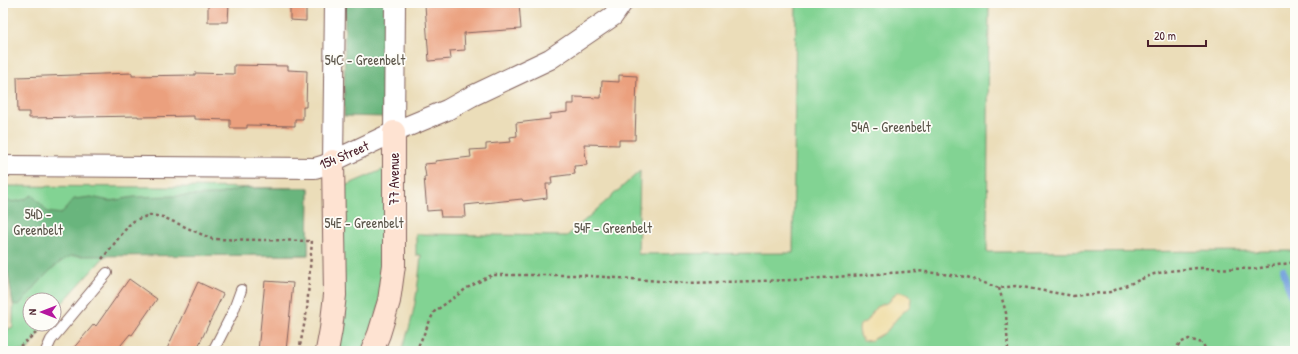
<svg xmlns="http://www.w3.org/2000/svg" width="1298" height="354" font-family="'Patrick Hand',sans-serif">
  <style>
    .green { fill: #82d393; stroke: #66795f }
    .forest { fill: #69b57d; stroke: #5a6a54 }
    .sand { fill: #eeda9e; stroke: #9c7c64 }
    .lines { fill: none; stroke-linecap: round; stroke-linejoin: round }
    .stream { stroke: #74a2dd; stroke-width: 6 }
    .building { fill: #eba07e }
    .lane-casing { stroke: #82625d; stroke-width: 12 }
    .street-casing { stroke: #82625d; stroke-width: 22 }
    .secondary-casing { stroke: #82625d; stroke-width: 24 }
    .path { stroke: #82625d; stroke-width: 2.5; stroke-dasharray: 3 3; stroke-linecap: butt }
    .lane { stroke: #fff; stroke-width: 10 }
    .street { stroke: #fff; stroke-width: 20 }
    .secondary { stroke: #fee3d2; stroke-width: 22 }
    .labels { text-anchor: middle; stroke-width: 3.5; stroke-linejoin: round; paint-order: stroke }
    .park-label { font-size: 14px; fill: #5b554a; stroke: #fdfcf7 }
    .street-label { font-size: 14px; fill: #4a1f2b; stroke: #fdfcf7 }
  </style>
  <rect width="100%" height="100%" fill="#fdfcf7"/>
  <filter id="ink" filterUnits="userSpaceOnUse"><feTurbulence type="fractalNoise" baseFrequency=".025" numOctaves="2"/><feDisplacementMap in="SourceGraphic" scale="8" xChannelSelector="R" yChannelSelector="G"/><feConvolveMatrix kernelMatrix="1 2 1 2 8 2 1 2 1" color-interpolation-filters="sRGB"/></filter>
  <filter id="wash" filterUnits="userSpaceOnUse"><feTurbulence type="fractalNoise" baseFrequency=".012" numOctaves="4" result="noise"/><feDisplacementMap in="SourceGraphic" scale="16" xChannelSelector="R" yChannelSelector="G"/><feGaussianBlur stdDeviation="0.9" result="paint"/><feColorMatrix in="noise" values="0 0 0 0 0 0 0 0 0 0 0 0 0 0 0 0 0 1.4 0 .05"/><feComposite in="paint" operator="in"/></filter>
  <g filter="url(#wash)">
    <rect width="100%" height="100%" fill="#ebddb9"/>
    <path class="green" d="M 796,3 L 989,3 L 987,252 L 1295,251 L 1295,351 L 401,351 C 414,321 418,288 421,255 L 416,255 L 416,234 L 567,236 L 640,171 L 638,254 L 793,253 Z
      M 387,168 L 386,266 L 379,307 L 364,351 L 337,351 L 342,187 Z
      M 3,186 L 309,188 L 308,255 L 106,255 L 54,312 L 54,300 L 30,300 L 30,324 L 45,324 L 27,351 L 3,351 L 3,331 L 13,327 L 14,256 L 3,256 Z"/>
    <path class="forest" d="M 345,3 L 386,3 L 386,117 L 344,116 Z
      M 244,188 L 309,188 L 308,255 L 71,256 C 49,266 36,288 19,305 L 13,304 L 8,273 L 3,263 L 3,199 C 13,204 23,201 32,195 L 42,205 L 47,212 L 61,214 L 74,199 L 91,197 L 110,201 L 134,197 L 215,195 Z"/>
    <path class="sand" d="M 898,292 L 902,292 L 909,295 L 911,298 L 910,306 L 898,317 L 886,332 L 872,340 L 863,341 L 860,335 L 859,329 L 860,325 L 868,320 L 876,307 L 889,302 L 895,294 Z"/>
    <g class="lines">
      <path class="stream" d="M 1283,269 L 1287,285 L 1295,304"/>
    </g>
    <g id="blocks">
      <path class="building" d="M 208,3 L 229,3 L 228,22 L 208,22 Z
        M 290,3 L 306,3 L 306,21 L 290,20 Z
        M 443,3 L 519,3 L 521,29 L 464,33 L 465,50 L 450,51 L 451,59 L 429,61 L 425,5 Z
        M 234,65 L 288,66 L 288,70 L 307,71 L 306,107 L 303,107 L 303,119 L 295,119 L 295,126 L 247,125 L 247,128 L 230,128 L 230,120 L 194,119 L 194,116 L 138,117 L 138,116 L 29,118 L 29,112 L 18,112 L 17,77 L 132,73 L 132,76 L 195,75 L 195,73 L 234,74 Z
        M 619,75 L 637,76 L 635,140 L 619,140 L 619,145 L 584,144 L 587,165 L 574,166 L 575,174 L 551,177 L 552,184 L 546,184 L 547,198 L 523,201 L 522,199 L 465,205 L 466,217 L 441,217 L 440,210 L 427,211 L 424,177 L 426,177 L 424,164 L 436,163 L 435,161 L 471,157 L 470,150 L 486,149 L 486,144 L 511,142 L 510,137 L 517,136 L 516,123 L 550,119 L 550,114 L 567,112 L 567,104 L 574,104 L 574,97 L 601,98 L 602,81 L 619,82 Z
        M 129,279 L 157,299 L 132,335 L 130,334 L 116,351 L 71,351 L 94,324 L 96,326 Z
        M 265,281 L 293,283 L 286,351 L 258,351 Z
        M 198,282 L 223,294 L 196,351 L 166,351 Z"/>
    </g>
  </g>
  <g filter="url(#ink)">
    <use href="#blocks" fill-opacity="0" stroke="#82625d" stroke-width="1"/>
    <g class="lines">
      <defs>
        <path id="lane" d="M 46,351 L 51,340 L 107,273
          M 213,351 L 233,312 L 241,290"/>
        <path id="street" d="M 394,132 L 395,3
          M 333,161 L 335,3
          M 3,166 L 315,168 L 325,165 L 394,132 L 447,110 L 472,96 L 550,59 L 613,16 L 622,3"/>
        <path id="secondary" d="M 327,351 L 331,329 L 335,295 L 333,161
          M 372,351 L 379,334 L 389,301 L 394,265 L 394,132"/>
      </defs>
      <use href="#lane" class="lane-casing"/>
      <use href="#street" class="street-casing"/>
      <use href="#secondary" class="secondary-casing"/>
      <path class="path" d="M 102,259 L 129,225 L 135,220 L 150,215 L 163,217 L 212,239 L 312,241
        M 999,288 L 1006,313 L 1008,351
        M 9,351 L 20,346 L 36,333
        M 299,351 L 307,310 L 312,240
        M 416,351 L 434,312 L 467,288 L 492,275 L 577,275 L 687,283 L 794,280 L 918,271 L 967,277 L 999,288 L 1016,286 L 1073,296 L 1110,292 L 1154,274 L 1169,271 L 1197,268 L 1254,269 L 1295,262
        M 1174,351 L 1180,343 L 1189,339 L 1202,343 L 1207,351"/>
      <use href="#lane" class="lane"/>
      <use href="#street" class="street"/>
      <use href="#secondary" class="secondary"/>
    </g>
  </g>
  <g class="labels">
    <g class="park-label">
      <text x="365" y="65">54C - Greenbelt</text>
      <text x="891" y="132">54A - Greenbelt</text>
      <text x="38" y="219">54D -<tspan x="38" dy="16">Greenbelt</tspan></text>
      <text x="364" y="228">54E - Greenbelt</text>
      <text x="613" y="233">54F - Greenbelt</text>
    </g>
    <g class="street-label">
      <text transform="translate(344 155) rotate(-23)" y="5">154 Street</text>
      <text transform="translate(394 179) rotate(-90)" y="5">77 Avenue</text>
    </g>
  </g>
  <rect width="1298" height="354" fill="none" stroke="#fdfcf7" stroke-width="16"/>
  <g transform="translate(42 312) rotate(270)"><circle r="19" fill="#fdfcf7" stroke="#b5a4a5"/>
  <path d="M0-3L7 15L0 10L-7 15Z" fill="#b5179e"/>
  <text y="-6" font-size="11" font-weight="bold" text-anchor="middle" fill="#4a1f2b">N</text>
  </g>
  <path d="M1148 40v6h58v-6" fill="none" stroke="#4a1f2b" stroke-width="2"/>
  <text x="1154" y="40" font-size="12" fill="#4a1f2b" stroke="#fdfcf7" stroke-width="3" paint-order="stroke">20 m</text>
</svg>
